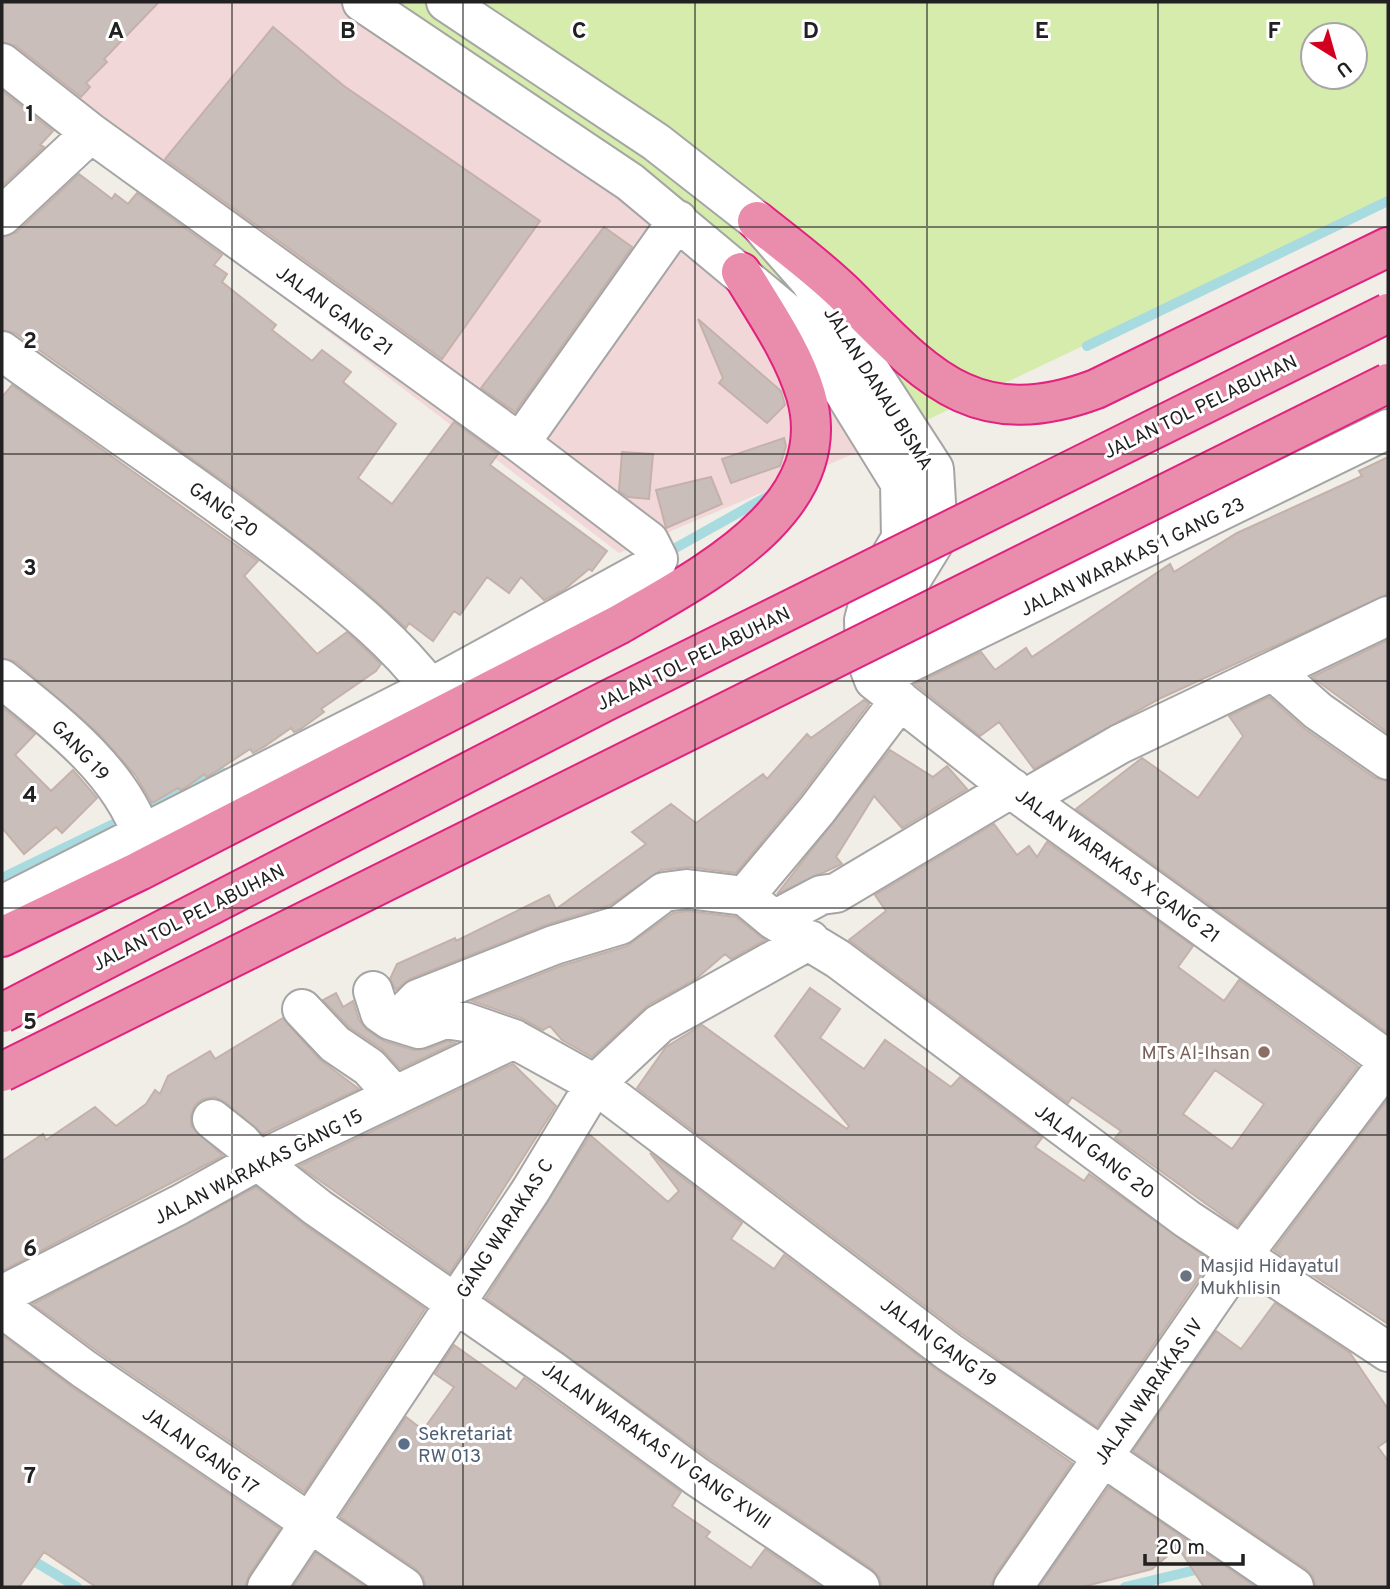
<svg xmlns="http://www.w3.org/2000/svg" width="1390" height="1589" font-family="Overpass,sans-serif">
  <style>
    .commercial { fill: #f2d7d9 }
    .grass { fill: #d5ecac; fill-rule: evenodd }
    .lines { fill: none; stroke-linecap: round; stroke-linejoin: round }
    .stream { stroke: #a7dbe0; stroke-width: 10 }
    .building { fill: #cabeba; stroke: #c4b1a9; stroke-width: 2; fill-rule: evenodd }
    .minor-casing { stroke: #a5a5a5; stroke-width: 42 }
    .highway-casing { stroke: #e1227f; stroke-width: 42 }
    .minor { stroke: #fff; stroke-width: 38 }
    .highway { stroke: #ea8dac; stroke-width: 38 }
    .highway-bridge-casing { stroke: #e1227f; stroke-width: 42; stroke-linecap: butt }
    .highway-bridge { stroke: #ea8dac; stroke-width: 38 }
    .grid { fill: none; stroke: #212121; stroke-width: 2; stroke-opacity: 0.55 }
    .education-dot { fill: #8d6e63; stroke: #fff; stroke-width: 2.5 }
    .worship-dot { fill: #6b7280; stroke: #fff; stroke-width: 2.5 }
    .service-dot { fill: #5c6f8a; stroke: #fff; stroke-width: 2.5 }
    .labels { text-anchor: middle; stroke-width: 6; stroke-linejoin: round; paint-order: stroke }
    .street-label { font-size: 19px; fill: #212121; stroke: #fff }
    .education-label { font-size: 19px; fill: #785e54; stroke: #fff; text-anchor: end }
    .worship-label { font-size: 19px; fill: #5b616d; stroke: #fff; text-anchor: start }
    .service-label { font-size: 19px; fill: #4e5e75; stroke: #fff; text-anchor: start }
    .grid-label { font-size: 23px; text-anchor: middle; font-weight: bold; fill: #212121; stroke: #fff; stroke-width: 6; stroke-linejoin: round; paint-order: stroke }
  </style>
  <rect width="100%" height="100%" fill="#f1ede7"/>
  <path class="commercial" d="M 2,2 L 362,2 L 746,282 L 870,447 L 619,553 L 2,83 Z"/>
  <path class="grass" d="M 362,2 L 1388,2 L 1388,201 L 870,447 L 746,282 ZM 1313,35 L 1355,35 L 1355,77 L 1313,77 Z"/>
  <g class="lines">
    <path class="stream" d="M 1087,346 L 1388,201
      M 663,555 L 772,494
      M 141,811 L 222,772
      M 2,878 L 128,817
      M 27,1557 L 77,1587
      M 1125,1587 L 1237,1560"/>
  </g>
  <path class="building" d="M 2,2 L 159,2 L 104,59 L 107,62 L 86,83 L 90,87 L 81,97 L 16,46 L 2,42 Z
    M 273,27 L 344,86 L 540,221 L 442,359 L 165,159 Z
    M 2,91 L 53,131 L 40,145 L 44,147 L 2,186 Z
    M 79,174 L 112,199 L 115,194 L 128,204 L 137,193 L 222,255 L 214,265 L 227,274 L 222,282 L 276,325 L 272,330 L 312,361 L 322,350 L 351,372 L 343,382 L 396,424 L 358,478 L 392,504 L 454,422 L 498,454 L 490,465 L 607,551 L 592,571 L 589,569 L 564,590 L 544,600 L 521,577 L 509,593 L 487,577 L 460,615 L 454,611 L 433,641 L 409,623 L 406,628 L 348,576 L 239,492 L 15,333 L 2,330 L 2,237 L 17,232 Z
    M 604,227 L 632,247 L 515,412 L 481,388 Z
    M 698,319 L 781,391 L 785,405 L 767,423 L 719,383 L 723,378 Z
    M 12,385 L 258,561 L 244,576 L 317,654 L 347,632 L 381,664 L 376,671 L 321,709 L 324,712 L 301,729 L 294,732 L 291,728 L 264,747 L 253,753 L 250,749 L 215,772 L 207,777 L 204,774 L 185,788 L 180,790 L 178,788 L 152,803 L 136,776 L 98,733 L 16,662 L 2,658 L 2,397 Z
    M 784,438 L 786,446 L 780,466 L 731,483 L 722,459 Z
    M 622,452 L 653,454 L 649,499 L 628,497 L 619,491 Z
    M 1388,457 L 1388,594 L 1161,698 L 1034,769 L 999,722 L 980,736 L 915,684 L 981,652 L 995,670 L 1026,648 L 1032,657 L 1170,564 L 1174,572 L 1237,533 L 1362,476 L 1359,471 Z
    M 711,477 L 722,504 L 666,528 L 656,490 Z
    M 1388,640 L 1388,733 L 1312,677 Z
    M 1269,697 L 1305,729 L 1375,778 L 1388,781 L 1388,1033 L 1076,809 L 1142,758 L 1198,798 L 1243,736 L 1229,716 Z
    M 864,700 L 869,704 L 800,796 L 736,873 L 689,867 L 661,870 L 610,905 L 546,925 L 410,979 L 396,990 L 390,979 L 397,964 L 455,938 L 456,941 L 549,895 L 556,909 L 646,844 L 632,832 L 671,804 L 696,823 L 763,774 L 767,779 L 807,734 L 811,738 Z
    M 2,707 L 35,734 L 15,755 L 51,791 L 73,770 L 97,798 L 62,833 L 56,827 L 24,854 L 2,828 Z
    M 890,750 L 933,777 L 947,766 L 967,789 L 902,828 L 874,796 L 836,857 L 842,864 L 777,894 Z
    M 994,824 L 1017,855 L 1029,846 L 1037,857 L 1047,842 L 1193,946 L 1178,967 L 1224,1001 L 1239,980 L 1358,1066 L 1237,1226 L 1115,1138 L 1121,1131 L 1072,1097 L 1068,1103 L 849,940 L 886,911 L 875,895 ZM 1215,1070 L 1264,1104 L 1232,1149 L 1183,1114 Z
    M 687,911 L 736,917 L 765,940 L 731,959 L 725,954 L 696,979 L 648,1005 L 592,1057 L 562,1040 L 550,1026 L 543,1030 L 521,1018 L 472,1001 L 561,966 L 627,946 L 673,913 Z
    M 810,988 L 840,1009 L 820,1038 L 864,1069 L 885,1040 L 951,1087 L 960,1077 L 1042,1138 L 1035,1147 L 1084,1181 L 1089,1174 L 1211,1261 L 1097,1427 L 962,1334 L 637,1088 L 666,1047 L 702,1025 L 847,1129 L 849,1126 L 775,1036 Z
    M 336,993 L 343,1007 L 353,1001 L 359,1020 L 367,1030 L 384,1041 L 413,1050 L 427,1049 L 447,1041 L 455,1043 L 400,1069 L 382,1049 L 349,1027 L 323,1000 Z
    M 283,1018 L 319,1059 L 359,1089 L 263,1134 L 225,1102 L 215,1097 L 203,1099 L 195,1105 L 191,1115 L 191,1126 L 223,1156 L 2,1271 L 2,1161 L 43,1134 L 46,1140 L 95,1107 L 116,1126 L 146,1104 L 155,1090 L 160,1094 L 168,1076 L 210,1051 L 215,1059 Z
    M 513,1064 L 556,1106 L 450,1273 L 299,1166 Z
    M 1388,1099 L 1388,1324 L 1274,1250 Z
    M 590,1135 L 668,1202 L 679,1191 L 650,1153 L 742,1223 L 731,1239 L 774,1269 L 784,1255 L 936,1369 L 1072,1463 L 995,1575 L 991,1587 L 882,1587 L 879,1577 L 872,1569 L 709,1458 L 486,1298 Z
    M 256,1187 L 306,1226 L 425,1309 L 304,1492 L 97,1351 L 33,1304 Z
    M 1275,1303 L 1350,1353 L 1388,1409 L 1388,1440 L 1378,1447 L 1388,1461 L 1388,1587 L 1316,1587 L 1313,1577 L 1306,1569 L 1133,1451 L 1216,1331 L 1241,1349 Z
    M 2,1335 L 72,1387 L 280,1529 L 249,1575 L 245,1587 L 96,1587 L 44,1552 L 19,1587 L 2,1587 Z
    M 454,1345 L 516,1389 L 524,1378 L 681,1492 L 672,1506 L 710,1532 L 706,1537 L 751,1568 L 765,1549 L 821,1587 L 426,1587 L 423,1577 L 416,1569 L 340,1517 L 406,1417 L 423,1430 L 454,1387 L 435,1374 Z
    M 1109,1487 L 1256,1587 L 1204,1587 L 1178,1547 L 1152,1569 L 1082,1587 L 1039,1587 Z
    M 316,1553 L 366,1587 L 293,1587 Z"/>
  <g class="lines">
    <defs>
      <path id="minor" d="M 362,2 L 630,182 L 792,317 L 819,352 L 900,483 L 901,538 L 873,586 L 864,620 L 865,656 L 874,680 L 1025,799 L 1388,1060
        M 446,2 L 656,142 L 757,221 L 809,280 L 853,344 L 934,469 L 938,536 L 868,650
        M 2,63 L 91,133 L 520,443 L 649,541 L 658,559 L 656,564 L 430,688 L 2,905
        M 2,216 L 91,133
        M 2,351 C 100,423 203,489 299,565 C 345,602 394,640 430,688
        M 520,443 L 678,220
        M 1274,672 L 1318,711 L 1388,760
        M 2,679 C 54,721 120,770 142,836
        M 874,680 L 1388,429
        M 900,700 L 817,810 L 745,896 L 774,920 L 838,959 L 1187,1219 L 1388,1352
        M 1025,799 L 1120,744 L 1388,616
        M 774,920 L 821,895 L 836,893 L 1012,788
        M 373,991 L 380,1013 L 390,1020 L 419,1029 L 445,1019 L 465,1022 L 514,1039 L 595,1084 L 949,1352 L 1294,1587
        M 302,1009 L 335,1044 L 369,1067 L 395,1096
        M 397,1020 L 418,999 L 554,945 L 620,925 L 664,892 L 687,889 L 745,896
        M 212,1119 L 241,1142 L 258,1161 L 318,1208 L 550,1369 L 696,1476 L 860,1587
        M 2,1295 L 179,1205 L 258,1161 L 514,1039
        M 2,1308 L 84,1369 L 404,1587
        M 267,1587 L 531,1190 L 595,1084 L 659,1024 L 810,940
        M 1013,1587 L 1241,1257 L 1388,1063"/>
      <path id="highway" d="M 757,221 C 786,244 817,267 844,293 C 925,374 973,435 1096,389 L 1388,247
        M 2,937 L 139,871 L 620,624 C 700,577 839,509 806,395 C 793,351 764,311 741,272"/>
    </defs>
    <use href="#minor" class="minor-casing"/>
    <use href="#highway" class="highway-casing"/>
    <use href="#minor" class="minor"/>
    <use href="#highway" class="highway"/>
    <defs>
      <path id="highway-bridge" d="M 2,1013 L 604,702 L 1388,313
        M 2,1072 L 1388,383"/>
    </defs>
    <use href="#highway-bridge" class="highway-bridge-casing"/>
    <use href="#highway-bridge" class="highway-bridge"/>
  </g>
  <path class="grid" d="M 232,2 L 232,1587M 463,2 L 463,1587M 695,2 L 695,1587M 927,2 L 927,1587M 1158,2 L 1158,1587M 2,227 L 1388,227M 2,454 L 1388,454M 2,681 L 1388,681M 2,908 L 1388,908M 2,1135 L 1388,1135M 2,1362 L 1388,1362"/>
  <circle class="education-dot" cx="1264" cy="1052" r="7"/>
  <circle class="worship-dot" cx="1186" cy="1276" r="7"/>
  <circle class="service-dot" cx="404" cy="1444" r="7"/>
  <g class="labels">
    <g class="street-label">
      <text transform="translate(335 310) rotate(36)" y="7">JALAN GANG 21</text>
      <text transform="translate(879 388) rotate(58)" y="7">JALAN DANAU BISMA</text>
      <text transform="translate(1200 406) rotate(-26)" y="7">JALAN TOL PELABUHAN</text>
      <text transform="translate(224 509) rotate(36)" y="7">GANG 20</text>
      <text transform="translate(1132 556) rotate(-26)" y="7">JALAN WARAKAS 1 GANG 23</text>
      <text transform="translate(693 658) rotate(-26)" y="7">JALAN TOL PELABUHAN</text>
      <text transform="translate(81 750) rotate(47)" y="7">GANG 19</text>
      <text transform="translate(1118 865) rotate(36)" y="7">JALAN WARAKAS X GANG 21</text>
      <text transform="translate(188 917) rotate(-27)" y="7">JALAN TOL PELABUHAN</text>
      <text transform="translate(1095 1151) rotate(37)" y="7">JALAN GANG 20</text>
      <text transform="translate(258 1166) rotate(-27)" y="7">JALAN WARAKAS GANG 15</text>
      <text transform="translate(504 1228) rotate(-57)" y="7">GANG WARAKAS C</text>
      <text transform="translate(939 1342) rotate(36)" y="7">JALAN GANG 19</text>
      <text transform="translate(1148 1391) rotate(-55)" y="7">JALAN WARAKAS IV</text>
      <text transform="translate(657 1445) rotate(35)" y="7">JALAN WARAKAS IV GANG XVIII</text>
      <text transform="translate(201 1450) rotate(35)" y="7">JALAN GANG 17</text>
    </g>
    <g class="education-label">
      <text x="1250" y="1059">MTs Al-Ihsan</text>
    </g>
    <g class="worship-label">
      <text x="1200" y="1272">Masjid Hidayatul<tspan x="1200" dy="22">Mukhlisin</tspan></text>
    </g>
    <g class="service-label">
      <text x="418" y="1440">Sekretariat<tspan x="418" dy="22">RW 013</tspan></text>
    </g>
  </g>
  <g class="grid-label">
    <text x="116" y="38">A</text>
    <text x="348" y="38">B</text>
    <text x="579" y="38">C</text>
    <text x="811" y="38">D</text>
    <text x="1042" y="38">E</text>
    <text x="1274" y="38">F</text>
    <text x="30" y="121">1</text>
    <text x="30" y="348">2</text>
    <text x="30" y="575">3</text>
    <text x="30" y="802">4</text>
    <text x="30" y="1029">5</text>
    <text x="30" y="1256">6</text>
    <text x="30" y="1483">7</text>
  </g>
  <rect width="1390" height="1589" fill="none" stroke="#212121" stroke-width="7"/>
  <g transform="translate(1334 56) rotate(143)"><circle r="33" fill="#ffffff" stroke="#a6a6a6" stroke-width="2"/>
  <path d="M0-5L12 26L0 18L-12 26Z" fill="#d2001e"/>
  <text y="-10" font-size="19" font-weight="bold" text-anchor="middle" fill="#212121">U</text>
  </g>
  <path d="M1145 1554v10h98v-10" fill="none" stroke="#212121" stroke-width="3.5"/>
  <text x="1156" y="1554" font-size="21" fill="#212121" stroke="#ffffff" stroke-width="5" paint-order="stroke">20 m</text>
</svg>
